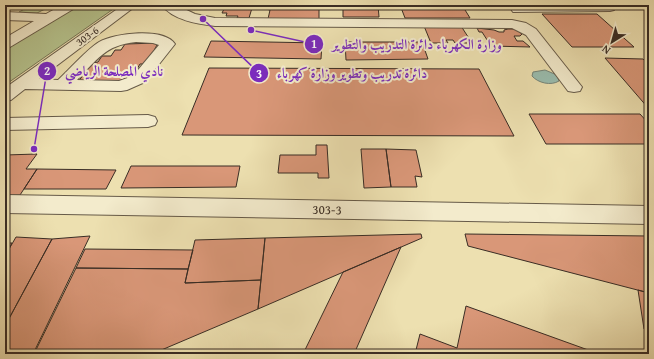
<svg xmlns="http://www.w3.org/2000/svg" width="654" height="359" font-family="'Gentium Book Plus',Amiri,serif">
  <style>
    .green { fill: #b6c38d; stroke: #787859 }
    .water { fill: #99bdaf; stroke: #738378 }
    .building { fill: #d99778; stroke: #392d25 }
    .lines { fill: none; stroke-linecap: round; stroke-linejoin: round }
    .minor-casing { stroke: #665a48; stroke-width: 2 }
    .minor { fill: #f3ebcc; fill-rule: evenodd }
    .labels { text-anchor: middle; stroke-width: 4; stroke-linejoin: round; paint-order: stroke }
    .far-street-label { font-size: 11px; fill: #392d25; stroke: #f3ebcc }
    .street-label { font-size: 13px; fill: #392d25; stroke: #f3ebcc }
    .leader { fill: none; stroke: #7b2cbf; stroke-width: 1.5 }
    .callout-dot { fill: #7b2cbf; stroke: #f3ebcc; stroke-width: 1.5 }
    .mark-label { font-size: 12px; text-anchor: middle; font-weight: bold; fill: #fff }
    .callout-label { font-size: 14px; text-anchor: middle; font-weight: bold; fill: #7b2cbf; stroke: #f3ebcc; stroke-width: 4; stroke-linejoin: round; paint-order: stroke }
  </style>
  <rect width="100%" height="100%" fill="#ede0b0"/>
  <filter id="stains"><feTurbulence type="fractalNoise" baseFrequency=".005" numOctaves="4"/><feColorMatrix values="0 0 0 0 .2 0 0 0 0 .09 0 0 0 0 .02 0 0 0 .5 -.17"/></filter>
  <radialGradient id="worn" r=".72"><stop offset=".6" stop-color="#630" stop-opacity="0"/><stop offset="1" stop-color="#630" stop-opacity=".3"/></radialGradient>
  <path class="green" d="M 32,5 L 53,5 L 37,13 L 19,12 Z
    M 78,5 L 119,5 L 5,85 L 5,49 Z"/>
  <path class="water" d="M 545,70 L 557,75 L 559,81 C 551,86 538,83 532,76 L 533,72 Z"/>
  <path class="building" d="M 257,5 L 319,5 L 319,19 L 268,19 L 270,10 L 261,8 Z
    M 343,5 L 378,5 L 379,17 L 343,17 Z
    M 400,5 L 462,5 L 470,18 L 405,18 Z
    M 225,7 L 252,8 L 249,18 L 237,18 L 238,16 L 226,16 L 227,13 L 222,13 Z
    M 542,14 L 597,14 L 634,47 L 572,47 Z
    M 424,26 L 461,26 L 472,43 L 455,43 L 453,40 L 446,40 L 448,43 L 431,43 Z
    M 477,28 L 494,30 L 499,32 L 504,32 L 504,30 L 508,29 L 515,29 L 522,34 L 520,36 L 514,36 L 517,41 L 523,41 L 530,47 L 491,46 L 482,32 L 479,32 Z
    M 211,41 L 322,43 L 321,59 L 204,57 Z
    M 345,42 L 422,42 L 428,59 L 346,60 Z
    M 158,43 L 147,64 L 140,64 L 136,71 L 131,71 L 125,81 L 78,82 L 92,63 L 98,62 L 102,56 L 111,56 L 115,50 L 121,50 L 125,44 Z
    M 605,58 L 643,59 L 649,65 L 649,109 Z
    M 209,68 L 479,69 L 514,136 L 182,135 Z
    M 529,114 L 640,114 L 649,124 L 649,144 L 546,144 Z
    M 316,145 L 327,145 L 329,178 L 318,178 L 318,173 L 278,173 L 280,155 L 316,155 Z
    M 361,149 L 386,149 L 391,187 L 364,188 Z
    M 386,149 L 416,150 L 422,177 L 415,176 L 417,187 L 391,187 Z
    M 37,154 L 26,169 L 37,169 L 20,195 L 5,195 L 5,155 Z
    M 131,166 L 240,166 L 236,187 L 121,188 Z
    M 37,169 L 116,170 L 106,189 L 24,189 Z
    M 421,234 L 422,238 L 258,309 L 265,238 Z
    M 465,234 L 649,236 L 649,293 L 468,246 Z
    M 90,236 L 33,354 L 5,354 L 5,326 L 52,239 Z
    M 16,237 L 52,239 L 5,326 L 5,256 Z
    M 265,238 L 261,280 L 185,283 L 195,240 Z
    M 5,243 L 12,243 L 5,256 Z
    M 401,247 L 354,354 L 303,354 L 343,272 Z
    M 85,249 L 193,250 L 188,269 L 76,268 Z
    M 76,268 L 188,269 L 185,283 L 261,280 L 258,309 L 152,354 L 34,354 Z
    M 638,290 L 649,293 L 649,331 L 644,329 Z
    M 466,306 L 591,351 L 591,354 L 415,354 L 420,334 L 457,348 Z"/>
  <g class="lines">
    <defs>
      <path id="minor" d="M 62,5 L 77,5 L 75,8 L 10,47 L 5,48 L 5,38 L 34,21 L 5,20 L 5,12 L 46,14 Z
        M 123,5 L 137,5 L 39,79 L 58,80 C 70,69 86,50 99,42 C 114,33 164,27 175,44 L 145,82 L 127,90 L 121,91 L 25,89 L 11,100 L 5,101 L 5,88 ZM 136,42 L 153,43 L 159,45 L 133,76 L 119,81 L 77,80 C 97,60 105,45 136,42 Z
        M 162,5 L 176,5 L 195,14 L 215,18 L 512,20 L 526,23 L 536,29 L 582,87 L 580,91 L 574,92 L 568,91 L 526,35 L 512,28 L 215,26 C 198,24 172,20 162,5 Z
        M 517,5 L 615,5 L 616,7 L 614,10 L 610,11 L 513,12 L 511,9 L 513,6 Z
        M 148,115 L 155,117 L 157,121 L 155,125 L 148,127 L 5,130 L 5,118 Z
        M 5,195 L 649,206 L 649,224 L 5,213 Z"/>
    </defs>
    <use href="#minor" class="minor-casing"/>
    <use href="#minor" class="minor"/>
  </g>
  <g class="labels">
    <g class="far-street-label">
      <text transform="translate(87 36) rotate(-36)" y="4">303-6</text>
    </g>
    <g class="street-label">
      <text transform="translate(327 209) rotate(1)" y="5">303-3</text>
    </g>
  </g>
  <path class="leader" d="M251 30L314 44M34 149L47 71M203 19L259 73"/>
  <g class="callout-dot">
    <circle cx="251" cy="30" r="4"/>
    <circle cx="34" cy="149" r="4"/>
    <circle cx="203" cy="19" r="4"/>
    <circle cx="314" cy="44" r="10"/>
    <circle cx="47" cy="71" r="10"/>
    <circle cx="259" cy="73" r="10"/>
  </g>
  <g class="mark-label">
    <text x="314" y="48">1</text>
    <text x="47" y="75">2</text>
    <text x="259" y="78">3</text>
  </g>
  <g class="callout-label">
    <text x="417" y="49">وزارة الكهرباء دائرة التدريب والتطوير</text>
    <text x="114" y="76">نادي المصلحة الرياضي</text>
    <text x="352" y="78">دائرة تدريب وتطوير وزارة كهرباء</text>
  </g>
  <rect width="654" height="359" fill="none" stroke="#ede0b0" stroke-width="20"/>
  <rect x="6" y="6" width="642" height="347" fill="none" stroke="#392d25" stroke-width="2"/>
  <rect x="10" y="10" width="634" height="339" fill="none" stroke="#392d25"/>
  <g transform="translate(612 42) rotate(217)" stroke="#f3ebcc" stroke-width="3" paint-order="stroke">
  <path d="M0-3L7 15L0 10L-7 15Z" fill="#392d25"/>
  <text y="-6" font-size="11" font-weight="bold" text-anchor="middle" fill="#392d25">N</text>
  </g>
  <rect width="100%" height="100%" filter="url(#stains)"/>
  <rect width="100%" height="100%" fill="url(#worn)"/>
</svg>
